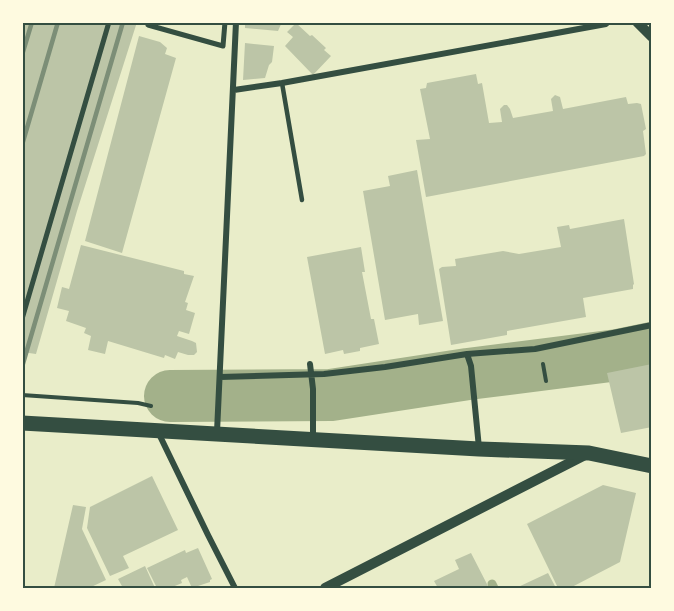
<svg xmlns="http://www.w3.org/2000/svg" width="674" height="611" font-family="Commissioner,sans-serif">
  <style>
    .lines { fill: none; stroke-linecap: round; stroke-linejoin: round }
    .stream { stroke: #a3b18a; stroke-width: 9 }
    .river { stroke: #a3b18a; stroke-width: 52 }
    .building { fill: #bcc5a7 }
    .path { stroke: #344e41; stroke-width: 4 }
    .service { stroke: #344e41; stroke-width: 4.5 }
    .pedestrian { stroke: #344e41; stroke-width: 5 }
    .minor { stroke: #344e41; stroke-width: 6 }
    .tertiary { stroke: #344e41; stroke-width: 10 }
    .primary { stroke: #344e41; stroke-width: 15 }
    .rail { stroke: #7c8e77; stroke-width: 4.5 }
    .neatline { fill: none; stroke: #344e41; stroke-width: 2 }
  </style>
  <rect width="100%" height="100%" fill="#e9edc9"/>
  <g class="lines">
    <path class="stream" d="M 492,584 L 494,588"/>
    <path class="river" d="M 170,396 L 331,395 L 468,374 L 618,355 L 652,348"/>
  </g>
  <path class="building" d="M 22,22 L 137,22 L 77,211 L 36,354 L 22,352 Z
    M 245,22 L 282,22 L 278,31 L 245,28 Z
    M 296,23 L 310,36 L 312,35 L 326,48 L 324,50 L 331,56 L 313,75 L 285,46 L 293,37 L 287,32 Z
    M 139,36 L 160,42 L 167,48 L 165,54 L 176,58 L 122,253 L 85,241 Z
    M 245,43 L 274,46 L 272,62 L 269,65 L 265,78 L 243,80 Z
    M 476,74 L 478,84 L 482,83 L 489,123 L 502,122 L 500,109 L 504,105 L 507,105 L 510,109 L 513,118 L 553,111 L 551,99 L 555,95 L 560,97 L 563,109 L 626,97 L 628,104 L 637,103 L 641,104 L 646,129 L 643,131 L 646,154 L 644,156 L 426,197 L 416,140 L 430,139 L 420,89 L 426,88 L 427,83 Z
    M 417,170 L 443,321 L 419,325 L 418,314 L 385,320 L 363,191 L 390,186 L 388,176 Z
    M 624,219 L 634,284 L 633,285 L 633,289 L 583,298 L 586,317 L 507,331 L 507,335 L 451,345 L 439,269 L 442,267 L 456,266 L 455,259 L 503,251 L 519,254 L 561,247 L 557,227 L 569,225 L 570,229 Z
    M 81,245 L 184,271 L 184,274 L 194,276 L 185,302 L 188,303 L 186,310 L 195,313 L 189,334 L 179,331 L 177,336 L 192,341 L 196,343 L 197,352 L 194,355 L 188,355 L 178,352 L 175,359 L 165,355 L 164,358 L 108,341 L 105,354 L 88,350 L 91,336 L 84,333 L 86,328 L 66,321 L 69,311 L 57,308 L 62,287 L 69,289 Z
    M 361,247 L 365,272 L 362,272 L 371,319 L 374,319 L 379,344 L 360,348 L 360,351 L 344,354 L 343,350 L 325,354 L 307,257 Z
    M 652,364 L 652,427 L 621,433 L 607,373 Z
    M 152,476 L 178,530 L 123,556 L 129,568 L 110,576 L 87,528 L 90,507 Z
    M 603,485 L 636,493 L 620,562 L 570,588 L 558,588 L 527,524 Z
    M 73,505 L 86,507 L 82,529 L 106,580 L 89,588 L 54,588 Z
    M 198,548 L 212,579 L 210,580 L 210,582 L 192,588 L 187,577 L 181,580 L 182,583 L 170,588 L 157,588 L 147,568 L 185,550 L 186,553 Z
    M 471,553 L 489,588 L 438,588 L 434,581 L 459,569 L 455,560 Z
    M 145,566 L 155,588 L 123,588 L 118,579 Z
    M 548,573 L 556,588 L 516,588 Z"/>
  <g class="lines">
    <path class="path" d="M 543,364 L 546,381
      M 22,395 L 138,403 L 151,406"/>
    <path class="service" d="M 282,83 L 302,200"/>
    <path class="pedestrian" d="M 149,22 L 148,25 L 223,46 L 225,22
      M 22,319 L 109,22"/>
    <path class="minor" d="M 234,90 L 282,83 L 606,24 L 608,22
      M 467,354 L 471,366 L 479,448
      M 310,364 L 313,389 L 313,438
      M 220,377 L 324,374 L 385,367 L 467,354 L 535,349 L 652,325
      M 158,432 L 208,535 L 235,588
      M 217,432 L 236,22"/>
    <path class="tertiary" d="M 637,22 L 652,37
      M 325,588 L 587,454"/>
    <path class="primary" d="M 22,423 L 479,449 L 589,453 L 652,466"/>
    <path class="rail" d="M 22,55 L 32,22
      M 22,145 L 58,22
      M 22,367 L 123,22"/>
  </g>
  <rect width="674" height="611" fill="none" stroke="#fefae0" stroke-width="48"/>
  <rect x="24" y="24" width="626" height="563" class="neatline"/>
</svg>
